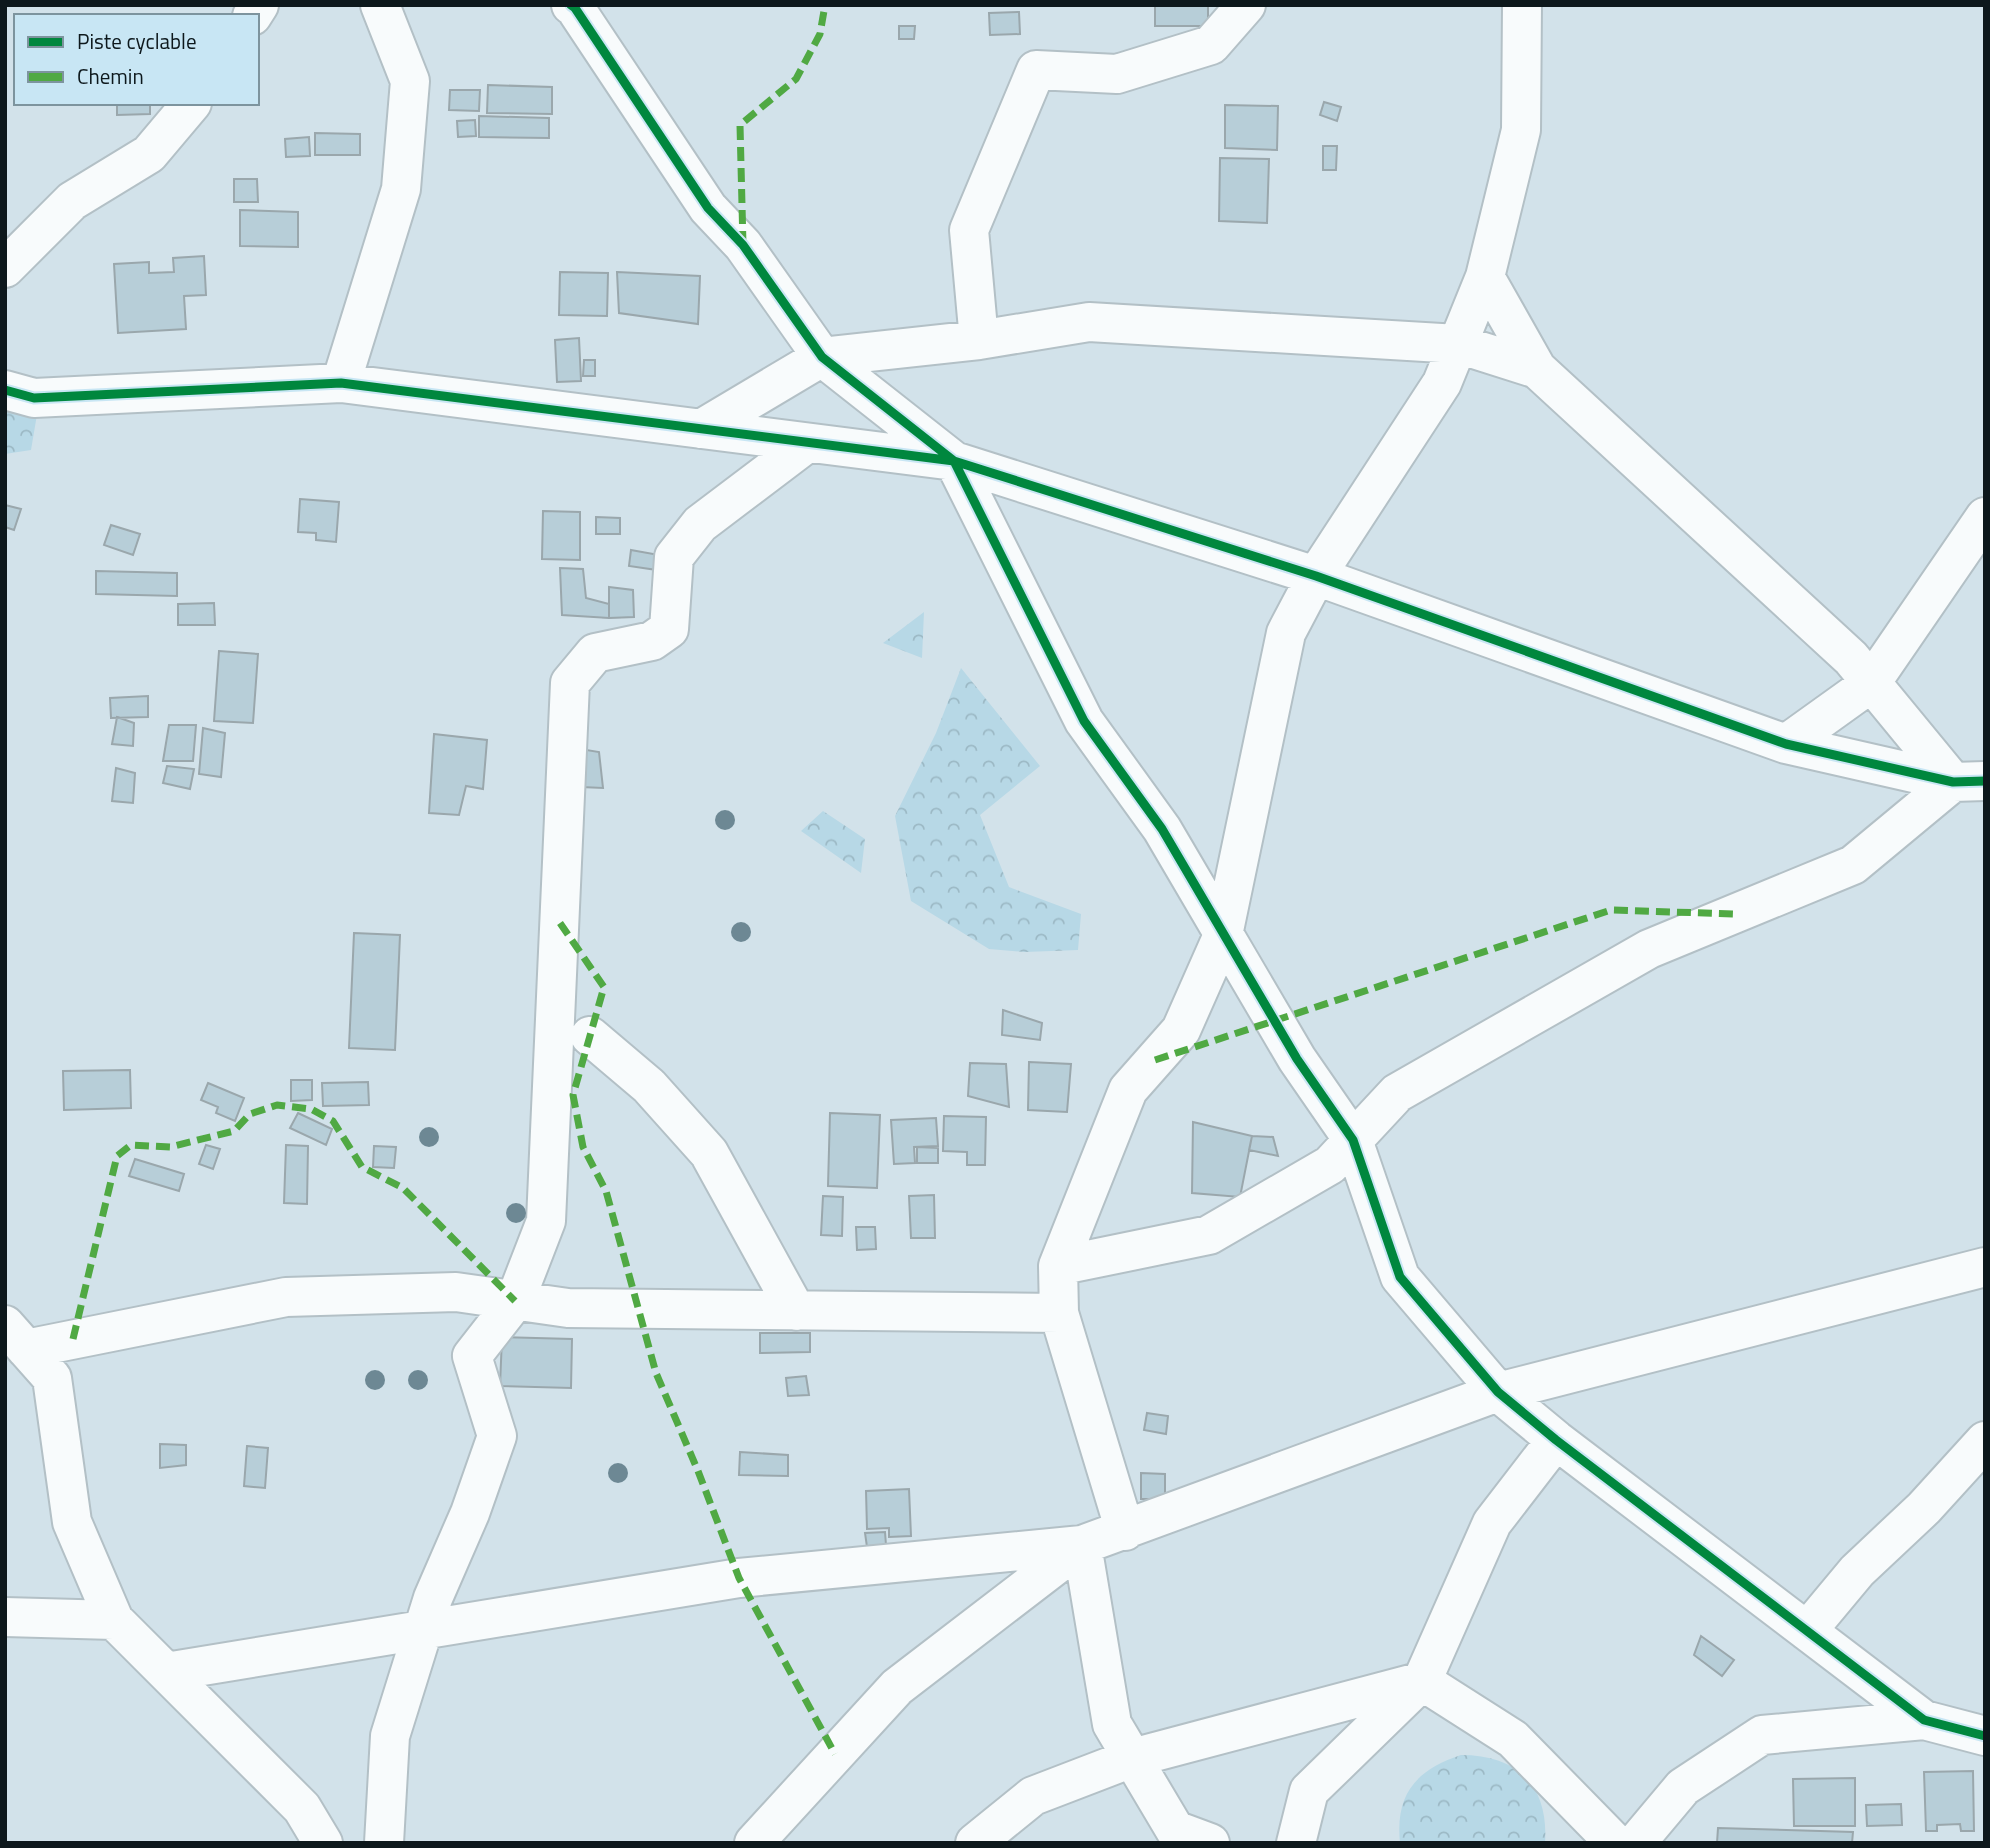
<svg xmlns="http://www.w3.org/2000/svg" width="1990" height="1848" font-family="'Titillium Web',sans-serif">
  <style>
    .forest { fill: url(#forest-crowns) }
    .building { fill: #b7ced8; stroke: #9aa7ac; stroke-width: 2 }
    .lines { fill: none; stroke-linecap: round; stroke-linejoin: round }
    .minor-casing { stroke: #b3c0c6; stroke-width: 42 }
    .minor { stroke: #f8fbfc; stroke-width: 38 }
    .quiet { stroke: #50a943; stroke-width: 7; stroke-dasharray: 14 7; stroke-linecap: butt }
    .cycleway-casing { stroke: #c8e6f4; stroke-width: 13 }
    .cycleway { stroke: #00873e; stroke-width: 9 }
    .tree { fill: #6d8894 }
  </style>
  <defs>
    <pattern id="forest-crowns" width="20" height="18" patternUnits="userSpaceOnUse" patternTransform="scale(1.75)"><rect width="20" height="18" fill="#b7d8e6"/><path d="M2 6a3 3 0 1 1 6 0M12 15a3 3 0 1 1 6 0" fill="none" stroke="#9cb9c5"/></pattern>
  </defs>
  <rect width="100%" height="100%" fill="#d2e2ea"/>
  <path class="forest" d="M 5,368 L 42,385 L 31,450 L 5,454 Z
    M 924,612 L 922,658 L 883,643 Z
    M 961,668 L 1040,766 L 980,815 L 1009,887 L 1081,914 L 1078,950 L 1025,952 L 989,949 L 911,901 L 895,816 L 936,733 Z
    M 823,811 L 865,839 L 861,873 L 801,831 Z
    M 1461,1755 C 1517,1755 1549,1785 1545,1843 L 1400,1843 C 1395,1794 1416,1770 1461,1755 Z"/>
  <path class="building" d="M 1155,5 L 1208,5 L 1208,26 L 1155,26 Z
    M 1019,12 L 1020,34 L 990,35 L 989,13 Z
    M 899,26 L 915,26 L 914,39 L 899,39 Z
    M 488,85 L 552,87 L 552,114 L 487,113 Z
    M 450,90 L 480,90 L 479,111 L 449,110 Z
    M 1324,102 L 1341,107 L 1337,121 L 1320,115 Z
    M 117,103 L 150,103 L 150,114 L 117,115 Z
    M 1225,105 L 1278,106 L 1277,150 L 1225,148 Z
    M 479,116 L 549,118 L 549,138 L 479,137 Z
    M 475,120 L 476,136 L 458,137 L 457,121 Z
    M 315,133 L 360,134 L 360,155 L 315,155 Z
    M 309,137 L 310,156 L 286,157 L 285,139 Z
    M 1323,146 L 1337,146 L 1336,170 L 1323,170 Z
    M 1220,158 L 1269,159 L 1267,223 L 1219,221 Z
    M 234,179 L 257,179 L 258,202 L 234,202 Z
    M 240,210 L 298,212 L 298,247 L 240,246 Z
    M 204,256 L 206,295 L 184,296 L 186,329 L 118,333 L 114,264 L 149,262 L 149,273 L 174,272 L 173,258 Z
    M 560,272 L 608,273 L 607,316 L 559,315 Z
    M 617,272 L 700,276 L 698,324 L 619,313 Z
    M 579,338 L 581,381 L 557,382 L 555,340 Z
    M 584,360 L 595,360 L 595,376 L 583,376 Z
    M 300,499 L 339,502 L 336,542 L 316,540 L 316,533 L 298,532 Z
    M 5,505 L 21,509 L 14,530 L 5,527 Z
    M 543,511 L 580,512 L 580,560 L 542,559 Z
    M 596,517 L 620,518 L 620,534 L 596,534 Z
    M 111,525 L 140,534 L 133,555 L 104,545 Z
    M 631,550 L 659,555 L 657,570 L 629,566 Z
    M 560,568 L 583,569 L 586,598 L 609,604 L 609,618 L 562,615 Z
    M 96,571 L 177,573 L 177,596 L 96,594 Z
    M 609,587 L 633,590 L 634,617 L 609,618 Z
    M 214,603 L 215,625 L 178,625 L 178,604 Z
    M 219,651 L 258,654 L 253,723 L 214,721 Z
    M 148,696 L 148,717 L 111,718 L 110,698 Z
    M 117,717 L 134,723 L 133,746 L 112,744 Z
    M 169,725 L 196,725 L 193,761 L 163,761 Z
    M 203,728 L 225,733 L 221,777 L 199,774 Z
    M 434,734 L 487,740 L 483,789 L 466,786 L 459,815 L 429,813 Z
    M 550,744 L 599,752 L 603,788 L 581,787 Z
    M 167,766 L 194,769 L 190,789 L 163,783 Z
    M 116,768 L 135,773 L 133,803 L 112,801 Z
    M 354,933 L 400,935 L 395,1050 L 349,1048 Z
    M 1003,1010 L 1042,1023 L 1040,1040 L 1002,1035 Z
    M 1029,1062 L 1071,1064 L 1067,1112 L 1028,1110 Z
    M 970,1063 L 1006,1064 L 1009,1107 L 968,1096 Z
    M 130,1070 L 131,1108 L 64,1110 L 63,1071 Z
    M 291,1080 L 312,1080 L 312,1100 L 291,1101 Z
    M 368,1082 L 369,1105 L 323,1106 L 322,1083 Z
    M 208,1083 L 244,1098 L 235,1121 L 216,1113 L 218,1107 L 201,1100 Z
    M 298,1113 L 332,1129 L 326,1145 L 290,1128 Z
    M 830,1113 L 880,1115 L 877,1188 L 828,1186 Z
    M 944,1116 L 986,1117 L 985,1165 L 967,1165 L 967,1152 L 943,1151 Z
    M 936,1118 L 938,1146 L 914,1147 L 915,1163 L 894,1164 L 891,1120 Z
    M 1193,1122 L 1252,1136 L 1240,1197 L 1192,1193 Z
    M 1252,1136 L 1273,1137 L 1278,1156 L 1249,1150 Z
    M 206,1145 L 220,1149 L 213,1169 L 199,1164 Z
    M 286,1145 L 308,1146 L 307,1204 L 284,1203 Z
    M 374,1146 L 396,1147 L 394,1168 L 373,1167 Z
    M 917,1147 L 938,1148 L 938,1163 L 917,1163 Z
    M 135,1159 L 184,1174 L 179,1191 L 129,1176 Z
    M 934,1195 L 935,1238 L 911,1238 L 909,1196 Z
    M 823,1196 L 843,1197 L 842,1236 L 821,1235 Z
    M 856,1227 L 875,1227 L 876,1249 L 857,1250 Z
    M 760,1333 L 810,1333 L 810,1352 L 760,1353 Z
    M 502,1337 L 572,1339 L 571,1388 L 500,1386 Z
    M 806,1376 L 809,1395 L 788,1396 L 786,1378 Z
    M 1147,1413 L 1168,1416 L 1166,1434 L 1144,1430 Z
    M 160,1444 L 186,1445 L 186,1465 L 160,1468 Z
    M 247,1446 L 268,1448 L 265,1488 L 244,1486 Z
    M 740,1452 L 788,1455 L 788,1476 L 739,1475 Z
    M 1141,1473 L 1165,1474 L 1165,1499 L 1141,1499 Z
    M 909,1489 L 911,1536 L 889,1537 L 889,1528 L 867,1529 L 866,1491 Z
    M 885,1532 L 886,1545 L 867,1547 L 865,1533 Z
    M 1701,1636 L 1734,1660 L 1722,1676 L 1694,1655 Z
    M 1973,1771 L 1974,1831 L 1961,1831 L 1960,1824 L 1937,1825 L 1937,1831 L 1926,1831 L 1924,1772 Z
    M 1855,1778 L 1855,1826 L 1794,1826 L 1793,1779 Z
    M 1901,1804 L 1902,1825 L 1867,1826 L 1866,1805 Z
    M 1718,1828 L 1853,1832 L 1852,1843 L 1717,1843 Z"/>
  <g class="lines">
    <defs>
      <path id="minor" d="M 571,5 L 575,8 L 708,208 L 743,245 L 822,357 L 954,461 L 1084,721 L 1162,829 L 1297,1059 L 1353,1140 L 1400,1277 L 1498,1392 L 1556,1440 L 1924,1720 L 1985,1736
        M 252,16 L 259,5
        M 5,268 L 72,201 L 149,154 L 192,103
        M 979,340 L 969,230 L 1036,70 L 1117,74 L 1211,45 L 1246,5
        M 341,383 L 401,189 L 410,81 L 380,5
        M 5,390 L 34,398 L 341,383 L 954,461 L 1316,576 L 1786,744 L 1953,782 L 1985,781
        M 701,429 L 822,357 L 979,340 L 1089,322 L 1458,344 L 1537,369
        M 1786,744 L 1871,683 L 1985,517
        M 590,1036 L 649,1086 L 709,1153 L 796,1311
        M 1058,1266 L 1209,1235 L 1330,1165 L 1397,1093 L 1649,949 L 1853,865 L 1953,782 L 1851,658 L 1537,369 L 1485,277
        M 5,1325 L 52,1378 L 72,1522 L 114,1620 L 302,1808 L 323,1843
        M 26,1349 L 286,1297 L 456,1292 L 568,1308 L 1059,1313
        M 1125,1531 L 1059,1313 L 1058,1266 L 1128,1090 L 1181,1030 L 1223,935 L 1286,633 L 1316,576 L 1442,383 L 1485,277 L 1521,130 L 1522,5
        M 5,1617 L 114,1620
        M 1807,1631 L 1857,1571 L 1924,1508 L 1985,1441
        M 166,1672 L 739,1578 L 1082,1545 L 1112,1724 L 1175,1830 L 1210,1843
        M 384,1843 L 390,1736 L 433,1598 L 470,1513 L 497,1436 L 472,1356 L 515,1301 L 546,1221 L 570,683 L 595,653 L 652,641 L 669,629 L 674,557 L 700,524 L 807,443
        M 754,1843 L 897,1687 L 1082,1545 L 1498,1392 L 1985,1267
        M 975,1843 L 1033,1796 L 1132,1758 L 1422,1681 L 1513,1739 L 1615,1843
        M 1296,1843 L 1309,1791 L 1422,1681 L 1492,1523 L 1556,1440
        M 1636,1843 L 1683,1787 L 1762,1735 L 1924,1720"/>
    </defs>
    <use href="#minor" class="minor-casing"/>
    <use href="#minor" class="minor"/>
    <path class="quiet" d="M 743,245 L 740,125 L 796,79 L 820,34 L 825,5
      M 560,923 L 604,987 L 573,1095 L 583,1147 L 606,1191 L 656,1373 L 698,1471 L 739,1578 L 835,1754
      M 1155,1060 L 1611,910 L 1734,914
      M 73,1339 L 117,1156 L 131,1145 L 170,1147 L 234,1131 L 250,1114 L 277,1105 L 311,1109 L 333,1121 L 362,1167 L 403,1188 L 515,1301"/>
    <defs>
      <path id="cycleway" d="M 571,5 L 575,8 L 708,208 L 743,245 L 822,357 L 954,461 L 1084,721 L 1162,829 L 1297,1059 L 1353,1140 L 1400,1277 L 1498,1392 L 1556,1440 L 1924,1720 L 1985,1736
        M 5,390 L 34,398 L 341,383 L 954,461 L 1316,576 L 1786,744 L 1953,782 L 1985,781"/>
    </defs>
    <use href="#cycleway" class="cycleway-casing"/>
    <use href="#cycleway" class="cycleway"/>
  </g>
  <g class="tree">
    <circle cx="725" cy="820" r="10"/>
    <circle cx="741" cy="932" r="10"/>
    <circle cx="429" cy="1137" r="10"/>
    <circle cx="516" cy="1213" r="10"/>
    <circle cx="375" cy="1380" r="10"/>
    <circle cx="418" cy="1380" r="10"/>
    <circle cx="618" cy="1473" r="10"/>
  </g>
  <rect width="1990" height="1848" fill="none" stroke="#0d181c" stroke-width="14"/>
  <rect x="14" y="14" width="245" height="91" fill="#c8e6f4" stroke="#7d949e" stroke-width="2"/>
  <rect x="28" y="37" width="35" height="10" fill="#00873e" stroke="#7d949e" stroke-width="2"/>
  <text x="77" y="49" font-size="21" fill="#0d181c">Piste cyclable</text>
  <rect x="28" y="72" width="35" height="10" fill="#50a943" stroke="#7d949e" stroke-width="2"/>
  <text x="77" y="84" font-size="21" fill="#0d181c">Chemin</text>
</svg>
